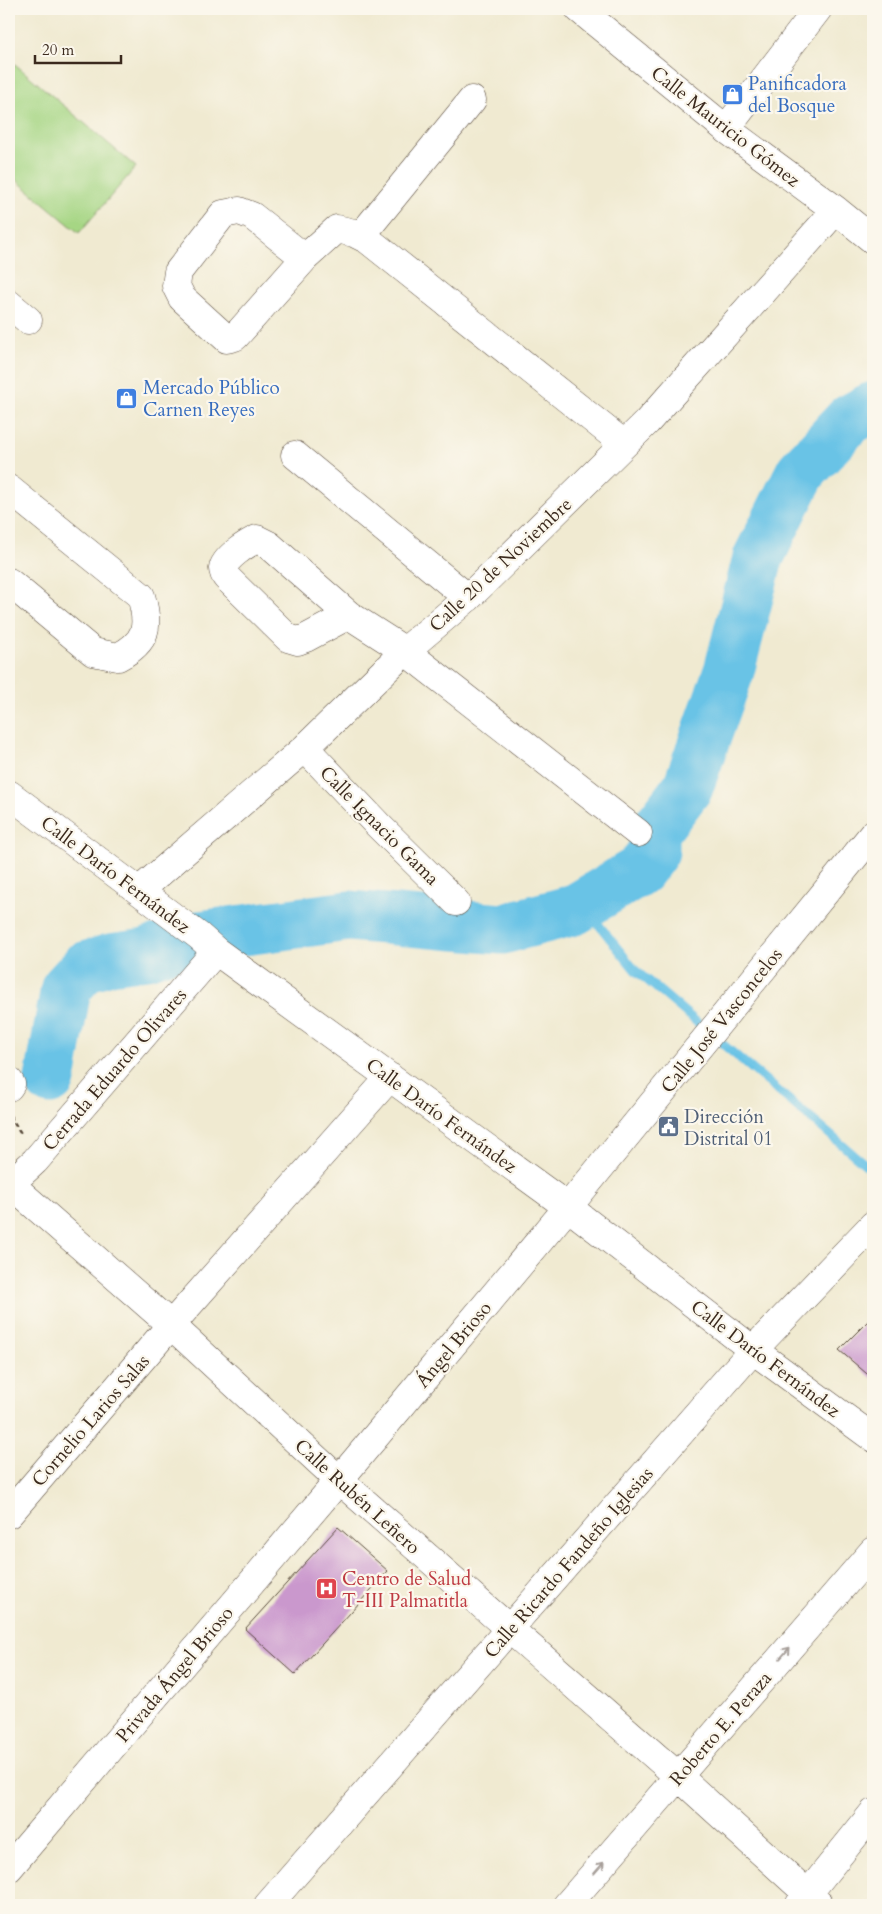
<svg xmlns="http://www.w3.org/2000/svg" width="882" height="1914" font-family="Cardo,serif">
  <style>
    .green { fill: #a6d684; stroke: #708051 }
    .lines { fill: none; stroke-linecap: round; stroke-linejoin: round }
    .stream { stroke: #69c3e6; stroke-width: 9 }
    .river { stroke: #69c3e6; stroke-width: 51 }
    .building { fill: #ca98cd }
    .minor-casing { stroke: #564739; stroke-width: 29 }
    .path { stroke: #564739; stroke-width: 3; stroke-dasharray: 4 4; stroke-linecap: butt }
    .minor { stroke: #fff; stroke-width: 28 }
    .oneway { stroke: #a79f9a }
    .labels { text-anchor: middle; stroke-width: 4.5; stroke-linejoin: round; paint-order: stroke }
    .shop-label { font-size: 19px; fill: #366cbe; stroke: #fbf7ec; text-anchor: start }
    .street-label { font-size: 19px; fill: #3b2a1e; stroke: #fbf7ec }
    .service-label { font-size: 19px; fill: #4e5e75; stroke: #fbf7ec; text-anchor: start }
    .health-label { font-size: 19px; fill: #be3a42; stroke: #fbf7ec; text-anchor: start }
  </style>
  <rect width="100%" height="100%" fill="#fbf7ec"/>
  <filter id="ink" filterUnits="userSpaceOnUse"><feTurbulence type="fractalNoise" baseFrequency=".02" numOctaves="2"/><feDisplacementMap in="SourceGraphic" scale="10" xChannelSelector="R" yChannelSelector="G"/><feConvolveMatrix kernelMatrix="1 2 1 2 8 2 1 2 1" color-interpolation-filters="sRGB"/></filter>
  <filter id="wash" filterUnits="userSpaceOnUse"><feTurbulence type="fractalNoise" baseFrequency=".0096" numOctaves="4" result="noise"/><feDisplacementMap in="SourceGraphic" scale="20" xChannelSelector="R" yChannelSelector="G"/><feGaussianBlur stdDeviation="1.12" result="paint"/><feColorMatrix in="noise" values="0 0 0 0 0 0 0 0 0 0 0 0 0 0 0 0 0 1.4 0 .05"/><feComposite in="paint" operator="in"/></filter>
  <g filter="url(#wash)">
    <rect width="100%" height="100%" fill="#f0ead1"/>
    <path class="green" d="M 9,59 L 136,167 L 79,233 L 9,174 Z"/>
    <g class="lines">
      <path class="stream" d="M 583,905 L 635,970 L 873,1171"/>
      <path class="river" d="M 50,1079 L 66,988 L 85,967 L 110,959 L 146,954 L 199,936 L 349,916 L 502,929 L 574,910 L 640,870 L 654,851 L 654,832 L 688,787 L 729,671 L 758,558 L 801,472 L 849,420 L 873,407"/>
    </g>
    <g id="blocks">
      <path class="building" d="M 873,1316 L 873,1379 L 839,1350 Z
        M 338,1527 L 388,1571 L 295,1674 L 245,1629 Z"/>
    </g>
  </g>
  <g filter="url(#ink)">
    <use href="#blocks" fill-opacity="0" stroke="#564739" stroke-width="1"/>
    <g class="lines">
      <defs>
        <path id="minor" d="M 579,9 L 726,129 L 836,210 L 873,240
          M 726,129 L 818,9
          M 361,236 L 472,100
          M 305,258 L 252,216 L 239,211 L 223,214 L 178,272 L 176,286 L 182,298 L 227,339 L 235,337 L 305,258 L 337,229 L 354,233 L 368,240 L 624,444
          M 9,304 L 28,320
          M 295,455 L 468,598
          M 9,489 L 141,596 C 150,627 147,642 118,657 L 93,652 L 9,582
          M 349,615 L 306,638 L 298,641 L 288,638 L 226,577 C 225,576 223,571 223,569 C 224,558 248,543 257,539 L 269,545 L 349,615 L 405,651 L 638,833
          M 305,748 L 377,824 L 456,902
          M 9,794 L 199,936 L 216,951 L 568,1207 L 753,1350 L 873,1438
          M 139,891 L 305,748 L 405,651 L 471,595 L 647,422 L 836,210
          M 9,1081 L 11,1084 L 9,1087
          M 10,1184 L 171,1325 L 339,1480 L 678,1776 L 820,1905
          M 9,1185 L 35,1161 L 216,951
          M 9,1514 L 171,1325 L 390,1077
          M 9,1868 L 339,1480 L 568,1207 L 873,834
          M 268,1905 L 753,1350 L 873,1225
          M 567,1905 L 873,1551
          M 799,1905 L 873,1813"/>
      </defs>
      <use href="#minor" class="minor-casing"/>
      <path class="path" d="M 10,1116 L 21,1134"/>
      <use href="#minor" class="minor"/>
    </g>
    <defs><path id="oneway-shaft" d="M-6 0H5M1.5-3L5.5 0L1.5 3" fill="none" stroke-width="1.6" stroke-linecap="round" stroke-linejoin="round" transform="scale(1.25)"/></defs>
    <g class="oneway">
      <use href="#oneway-shaft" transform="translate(785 1653) rotate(-49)"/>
      <use href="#oneway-shaft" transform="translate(599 1868) rotate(-49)"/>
    </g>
  </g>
  <defs>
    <symbol id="shop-square" viewBox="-11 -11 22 22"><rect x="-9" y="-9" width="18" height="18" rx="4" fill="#3f7fe0" stroke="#fbf7ec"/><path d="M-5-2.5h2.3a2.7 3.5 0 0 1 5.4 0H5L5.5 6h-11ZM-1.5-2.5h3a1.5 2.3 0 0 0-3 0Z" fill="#fff"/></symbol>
    <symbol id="civic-square" viewBox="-11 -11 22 22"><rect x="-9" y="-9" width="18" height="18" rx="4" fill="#5c6f8a" stroke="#fbf7ec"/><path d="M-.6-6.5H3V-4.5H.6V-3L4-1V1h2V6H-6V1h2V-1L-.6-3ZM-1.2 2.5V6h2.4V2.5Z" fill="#fff"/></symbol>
    <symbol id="hospital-square" viewBox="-11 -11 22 22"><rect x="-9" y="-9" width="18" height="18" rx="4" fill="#e0444e" stroke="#fbf7ec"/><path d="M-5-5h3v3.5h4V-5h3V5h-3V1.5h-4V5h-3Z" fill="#fff"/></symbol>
  </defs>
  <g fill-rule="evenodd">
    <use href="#shop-square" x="720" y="82" width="25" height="25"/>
    <use href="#shop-square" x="114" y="386" width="25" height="25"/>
    <use href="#civic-square" x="656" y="1114" width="25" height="25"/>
    <use href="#hospital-square" x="314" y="1576" width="25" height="25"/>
  </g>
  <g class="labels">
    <g class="shop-label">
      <text x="748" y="90">Panificadora<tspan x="748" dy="22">del Bosque</tspan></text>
      <text x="143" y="394">Mercado Público<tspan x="143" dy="22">Carnen Reyes</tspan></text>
    </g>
    <g class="street-label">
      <text transform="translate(726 126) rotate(38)" y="7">Calle Mauricio Gómez</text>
      <text transform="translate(500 564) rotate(-43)" y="7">Calle 20 de Noviembre</text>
      <text transform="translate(380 825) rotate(45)" y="7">Calle Ignacio Gama</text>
      <text transform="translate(116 874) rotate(37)" y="7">Calle Darío Fernández</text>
      <text transform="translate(721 1020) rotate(-51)" y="7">Calle José Vasconcelos</text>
      <text transform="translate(114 1069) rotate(-49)" y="7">Cerrada Eduardo Olivares</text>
      <text transform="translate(442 1115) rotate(36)" y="7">Calle Darío Fernández</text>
      <text transform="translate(453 1344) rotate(-50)" y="7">Ángel Brioso</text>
      <text transform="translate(766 1358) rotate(37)" y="7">Calle Darío Fernández</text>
      <text transform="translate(90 1420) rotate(-49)" y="7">Cornelio Larios Salas</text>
      <text transform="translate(358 1496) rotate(42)" y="7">Calle Rubén Leñero</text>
      <text transform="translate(568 1562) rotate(-49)" y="7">Calle Ricardo Fandeño Iglesias</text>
      <text transform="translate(174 1674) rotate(-50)" y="7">Privada Ángel Brioso</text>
      <text transform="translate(720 1728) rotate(-49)" y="7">Roberto E. Peraza</text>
    </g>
    <g class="service-label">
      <text x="684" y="1123">Dirección<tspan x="684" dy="22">Distrital 01</tspan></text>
    </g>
    <g class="health-label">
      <text x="342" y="1585">Centro de Salud<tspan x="342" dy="22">T-III Palmatitla</tspan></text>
    </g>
  </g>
  <rect width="882" height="1914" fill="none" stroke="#fbf7ec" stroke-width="30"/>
  <path d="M35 55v8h86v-8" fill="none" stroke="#3b2a1e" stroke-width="2.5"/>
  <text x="42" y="55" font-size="15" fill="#3b2a1e" stroke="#fbf7ec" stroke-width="4" paint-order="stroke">20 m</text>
</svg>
